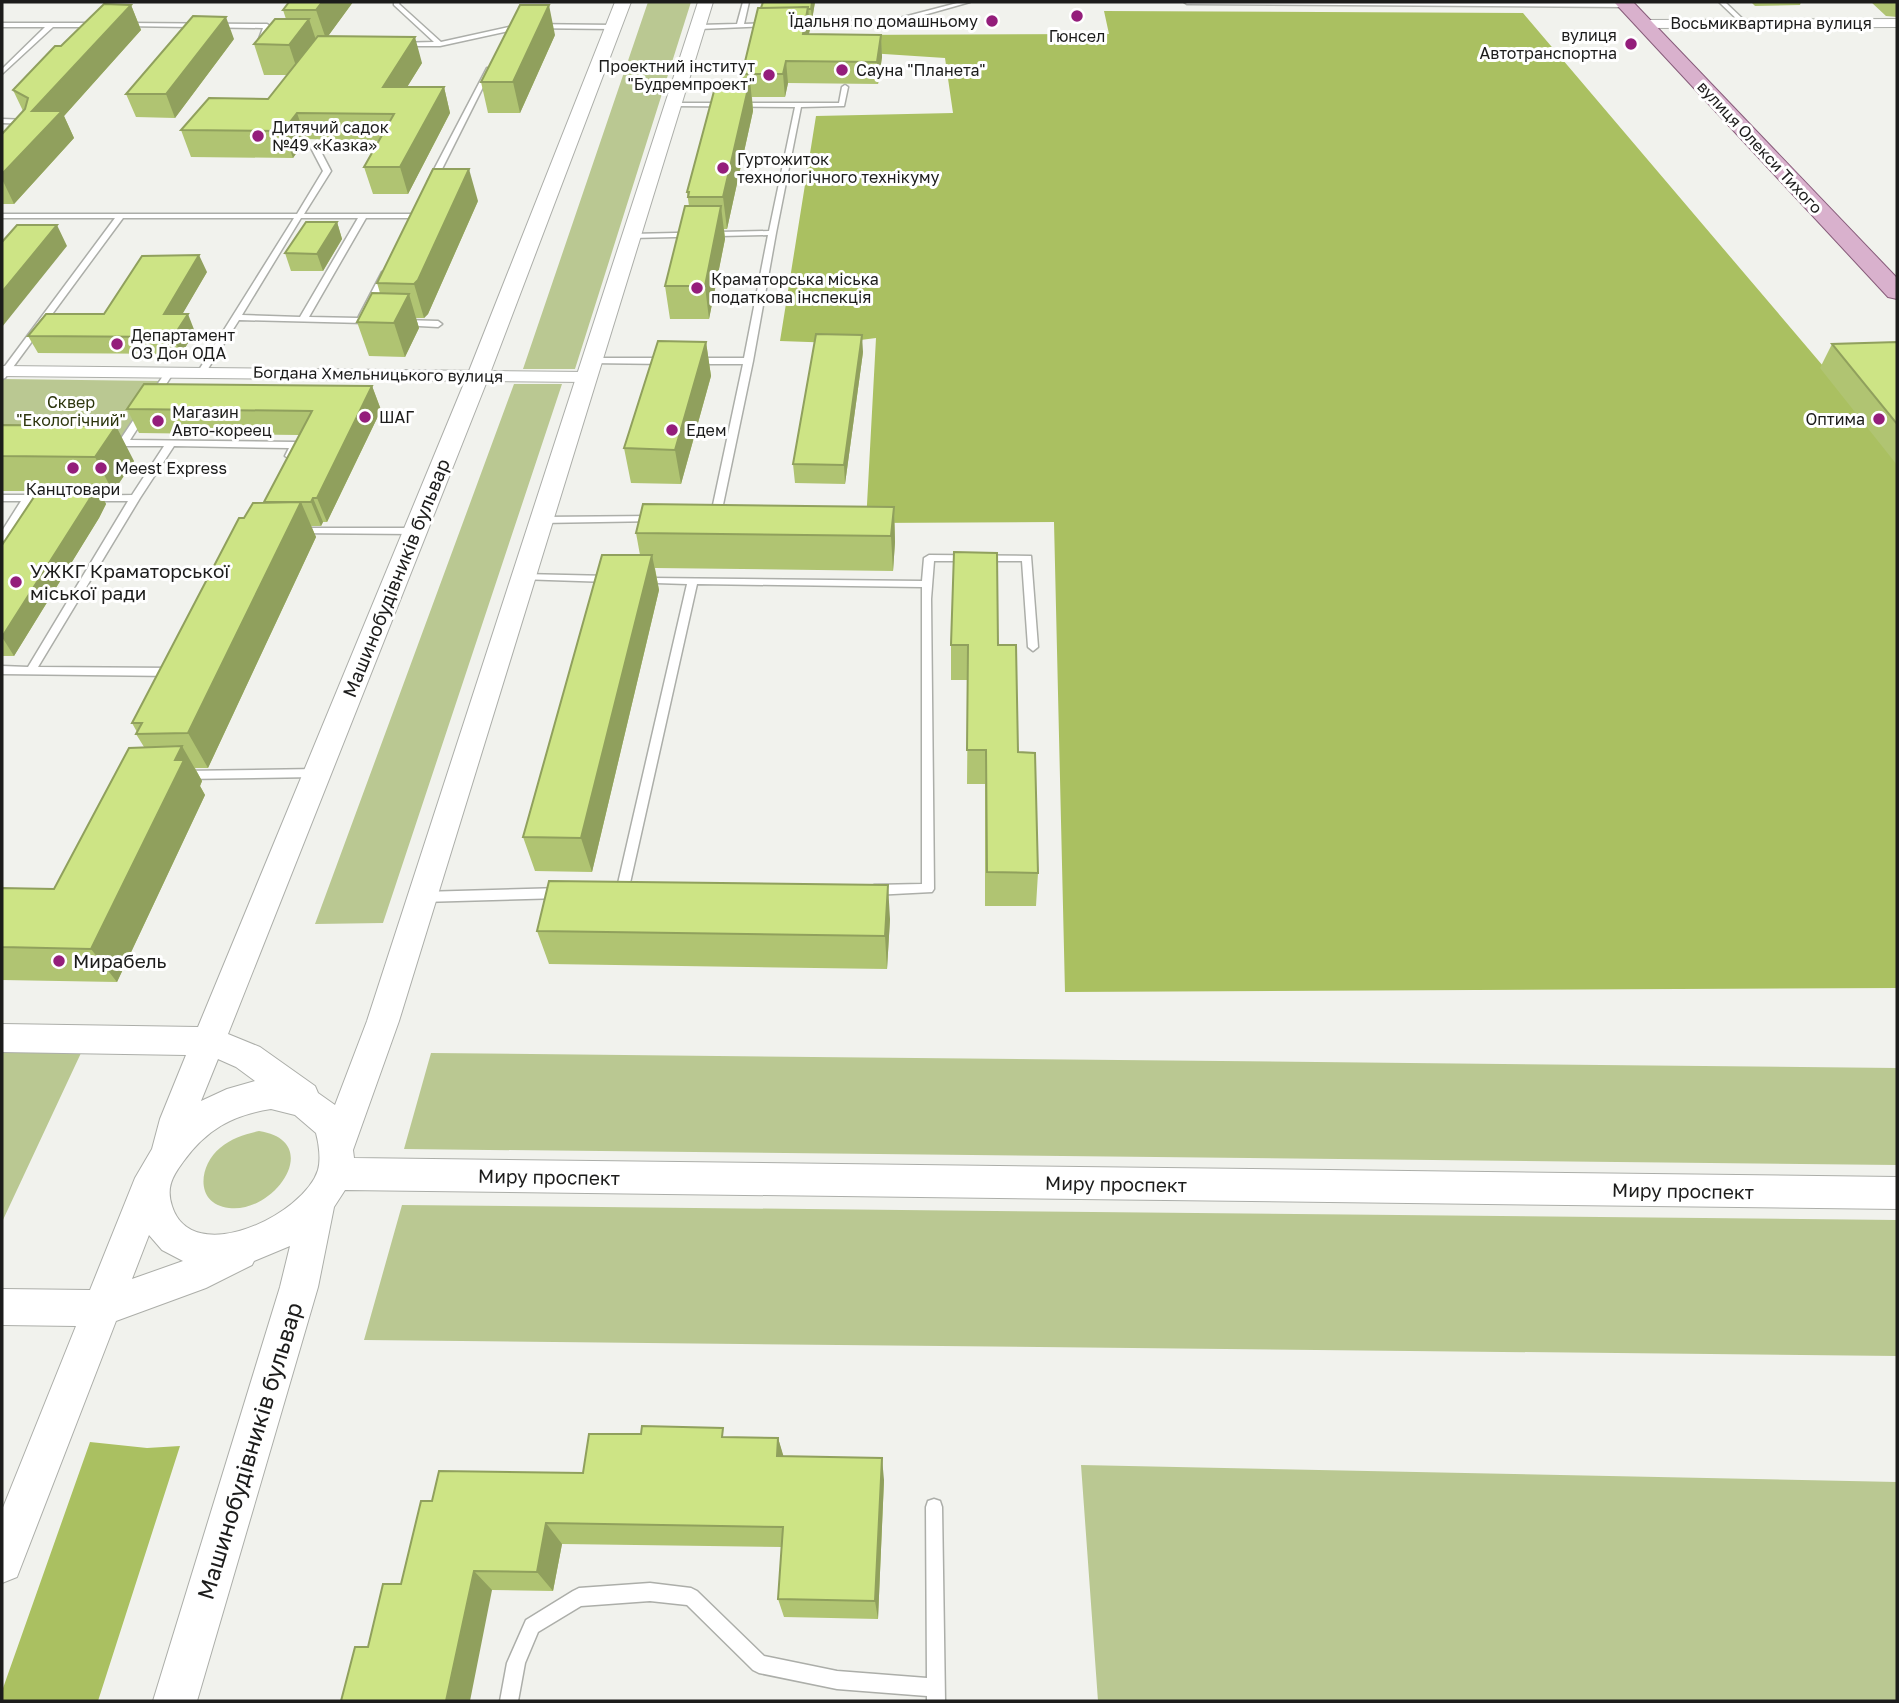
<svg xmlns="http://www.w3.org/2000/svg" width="1899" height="1703" font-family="'Golos Text',sans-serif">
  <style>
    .green { fill: #bac892 }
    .forest { fill: #aac061 }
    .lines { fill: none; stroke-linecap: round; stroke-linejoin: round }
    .service-casing { stroke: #acaea9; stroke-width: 3 }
    .minor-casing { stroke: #acaea9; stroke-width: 2 }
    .tertiary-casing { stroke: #acaea9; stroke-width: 2 }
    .primary-casing { stroke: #865b79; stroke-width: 2 }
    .service { fill: #fff; fill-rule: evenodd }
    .minor { fill: #fff; fill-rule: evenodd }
    .tertiary { fill: #fff; fill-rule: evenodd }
    .primary { fill: #d9b1cd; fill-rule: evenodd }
    .wall { fill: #b0c472 }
    .shaded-wall { fill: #90a05d }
    .building { fill: #cde485; stroke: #90a05d; stroke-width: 2 }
    .poi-dot { fill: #941e7b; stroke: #fff; stroke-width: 2.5 }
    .labels { text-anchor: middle; stroke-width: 6; stroke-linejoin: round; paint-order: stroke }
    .far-poi-label { font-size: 16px; fill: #1c1c1b; stroke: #fff; text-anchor: start }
    .far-street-label { font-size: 16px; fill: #1c1c1b; stroke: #fff }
    .far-park-label { font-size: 16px; fill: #2c350c; stroke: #fff }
    .poi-label { font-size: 19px; fill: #1c1c1b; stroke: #fff; text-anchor: start }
    .street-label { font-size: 19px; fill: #1c1c1b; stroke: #fff }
    .near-street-label { font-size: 23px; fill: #1c1c1b; stroke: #fff }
  </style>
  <rect width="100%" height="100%" fill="#f1f2ed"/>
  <path class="green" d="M 648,2 L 691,2 L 575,369 L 523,369 Z
    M 2,379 L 160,381 L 118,443 L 2,441 Z
    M 514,384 L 562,384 L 383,923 L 315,924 Z
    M 2,1052 L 81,1053 L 2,1222 Z
    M 431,1053 L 1897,1068 L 1897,1165 L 404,1149 Z
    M 259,1131 C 325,1141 275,1214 229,1208 C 194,1204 199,1165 220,1148 C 232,1138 245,1134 259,1131 Z
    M 402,1205 L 1897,1220 L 1897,1356 L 364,1340 Z
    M 1081,1465 L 1897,1482 L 1897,1701 L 1098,1701 Z"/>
  <path class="forest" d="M 1104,11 L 1523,13 L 1897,453 L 1897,988 L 1065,992 L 1054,522 L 866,523 L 876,338 L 837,343 L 780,341 L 816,116 L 953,113 L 945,58 L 823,50 L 836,35 L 1109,34 Z
    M 90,1442 L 147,1448 L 180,1446 L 98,1701 L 2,1701 L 2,1691 Z"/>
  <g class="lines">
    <defs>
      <path id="service" d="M 394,2 L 400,2 L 399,4 L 441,42 L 523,24 L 614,25 L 617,27 L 614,29 L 523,28 L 440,46 L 400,46 L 397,44 L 398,43 L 434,42 L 394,5 Z
        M 743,2 L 749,2 L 744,24 L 768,23 L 770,24 L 770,26 L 699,29 L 696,27 L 699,25 L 737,24 Z
        M 961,2 L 970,2 L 892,24 L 793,27 L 790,25 L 793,23 L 892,20 Z
        M 1184,2 L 1626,3 L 1629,5 L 1626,7 L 1187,4 Z
        M 1719,2 L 1725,2 L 1746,22 L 1746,24 L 1742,24 Z
        M 2,23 L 99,23 L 102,25 L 99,27 L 53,27 L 2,74 L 2,69 L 45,27 L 2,27 Z
        M 125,23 L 267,24 L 270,26 L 264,42 L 266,44 L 260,46 L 257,44 L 263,28 L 123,26 L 122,25 Z
        M 487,68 L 492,69 L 436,181 L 429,183 L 428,181 Z
        M 845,85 L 848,87 L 844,106 L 801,107 L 776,233 L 753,361 L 720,519 L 715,522 L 712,521 L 710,519 L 743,364 L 693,364 L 689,361 L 693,358 L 744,358 L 768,235 L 631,238 L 627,236 L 631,234 L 769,231 L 795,107 L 673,106 L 671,105 L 671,103 L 839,103 L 842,87 Z
        M 2,119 L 29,120 L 33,122 L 29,124 L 2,123 Z
        M 312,146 L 318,146 L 331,171 L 304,214 L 414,214 L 418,216 L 414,218 L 366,218 L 309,317 L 358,318 L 382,272 L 389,270 L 390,272 L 364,323 L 239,320 L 204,375 L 198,375 L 197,373 L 294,218 L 123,218 L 5,378 L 2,379 L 2,370 L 115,218 L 2,218 L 2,214 L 297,214 L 323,171 L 311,148 ZM 301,218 L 358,218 L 300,317 L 242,315 Z
        M 403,320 L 438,321 L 442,324 L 438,327 L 400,325 L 400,321 Z
        M 592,358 L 668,358 L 672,361 L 668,364 L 589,363 L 588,361 Z
        M 170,369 L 174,372 L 130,440 L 295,442 L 300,445 L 293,458 L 290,459 L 285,456 L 289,448 L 174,446 L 140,498 L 38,667 L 174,668 L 179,672 L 174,676 L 2,674 L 2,666 L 28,667 L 128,501 L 86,501 L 83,500 L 83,496 L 132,495 L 164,446 L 123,446 L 118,443 L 167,370 Z
        M 2,495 L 47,495 L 52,498 L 47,501 L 31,501 L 6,540 L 2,541 L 2,531 L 21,501 L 2,501 Z
        M 655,516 L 658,517 L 658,521 L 541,523 L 536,520 L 541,517 Z
        M 297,528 L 415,528 L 420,531 L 415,534 L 293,533 L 292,531 Z
        M 929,555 L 1031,556 L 1038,647 L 1033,651 L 1028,647 L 1022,561 L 934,561 L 931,599 L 934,889 L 932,892 L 874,895 L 870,893 L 868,890 L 870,887 L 874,885 L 922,884 L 922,587 L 697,584 L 628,892 L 626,895 L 618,895 L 616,892 L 687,584 L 656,583 L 652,582 L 652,578 L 922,581 L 924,558 Z
        M 523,574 L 609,576 L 614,579 L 609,582 L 519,579 L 519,575 Z
        M 317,769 L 323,773 L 317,777 L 182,779 L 176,775 L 182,771 Z
        M 562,888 L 566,890 L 568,893 L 566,896 L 562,898 L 422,902 L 418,900 L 416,897 L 418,894 L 422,892 Z
        M 934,1499 L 940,1501 L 942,1507 L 945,1701 L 927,1701 L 927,1696 L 837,1689 L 759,1673 L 753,1670 L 687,1605 L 650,1601 L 581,1606 L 538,1632 L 525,1663 L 518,1701 L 500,1701 L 507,1663 L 526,1620 L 573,1591 L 579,1588 L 650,1583 L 691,1588 L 697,1591 L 764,1656 L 837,1671 L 927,1678 L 926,1507 L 928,1501 Z"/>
      <path id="minor" d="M 1897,19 L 1897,27 L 1644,28 L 1638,24 L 1644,20 Z
        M 2,366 L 586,372 L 594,377 L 586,382 L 2,376 Z"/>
      <path id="tertiary" d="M 615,2 L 631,2 L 489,376 L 228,1034 L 260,1047 L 315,1086 L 318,1093 L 335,1105 L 367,1021 L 698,2 L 713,2 L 399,1021 L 353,1150 L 354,1158 L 1897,1177 L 1897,1209 L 345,1190 L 334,1207 L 318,1287 L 197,1701 L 153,1701 L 280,1287 L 290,1246 L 254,1261 L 252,1265 L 206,1288 L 116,1321 L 17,1577 L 2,1583 L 2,1510 L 76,1326 L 2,1325 L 2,1289 L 90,1290 L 135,1178 L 152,1149 L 160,1119 L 186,1055 L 2,1052 L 2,1024 L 198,1027 L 467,376 ZM 218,1059 L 236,1067 L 255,1081 L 227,1089 L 201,1101 ZM 271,1109 L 295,1115 L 316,1133 C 319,1144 321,1160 318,1170 C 304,1215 192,1269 172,1206 C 166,1188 172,1177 183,1162 C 206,1130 232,1115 271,1109 ZM 149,1235 L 162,1250 L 183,1261 L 132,1279 Z"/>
      <path id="primary" d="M 1614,2 L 1633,2 L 1897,278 L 1897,299 L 1888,297 Z"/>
    </defs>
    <use href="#service" class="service-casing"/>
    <use href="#minor" class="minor-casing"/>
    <use href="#tertiary" class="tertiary-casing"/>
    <use href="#primary" class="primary-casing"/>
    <use href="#service" class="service"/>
    <use href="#minor" class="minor"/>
    <use href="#tertiary" class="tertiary"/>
    <use href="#primary" class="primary"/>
  </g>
  <path class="wall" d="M 353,2 L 328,36 L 422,63 L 407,87 L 444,87 L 450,113 L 408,194 L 373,194 L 364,167 L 379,141 L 306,139 L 293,158 L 191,157 L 181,130 L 268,99 L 287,75 L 264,75 L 254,44 L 286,19 L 283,10 Z
    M 763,2 L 815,2 L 812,20 L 809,20 L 810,29 L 809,34 L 881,35 L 882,57 L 878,84 L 788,83 L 785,97 L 752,97 L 753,111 L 727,229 L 724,229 L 725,239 L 709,319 L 670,319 L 665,286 L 689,206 L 687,192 L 743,80 L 742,74 Z
    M 1751,2 L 1801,2 L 1800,5 L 1755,6 Z
    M 1871,2 L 1897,2 L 1897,17 L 1886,16 Z
    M 131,5 L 141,30 L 64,116 L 74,138 L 14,204 L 2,204 L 2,134 L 23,111 L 13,90 L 61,46 Z
    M 555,35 L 520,113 L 488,113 L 481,82 Z
    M 234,39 L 175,118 L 136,117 L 126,94 Z
    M 478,201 L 428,314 L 424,318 L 416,318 L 419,328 L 405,357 L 369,356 L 357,322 L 380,293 L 377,283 Z
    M 337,222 L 342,239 L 323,271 L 291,271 L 285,253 Z
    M 207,272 L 182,314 L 195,332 L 181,354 L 38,353 L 28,336 L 104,314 Z
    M 706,342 L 711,376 L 681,484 L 631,483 L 624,448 Z
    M 1897,342 L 1897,465 L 1820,368 L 1832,344 Z
    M 863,352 L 845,484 L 795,483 L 793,464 Z
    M 372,386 L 381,410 L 327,522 L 323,522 L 321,526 L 311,526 L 316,537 L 208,768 L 195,768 L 202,781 L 200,786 L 205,795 L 117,982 L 2,980 L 2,888 L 54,889 L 144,747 L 136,734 L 137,732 L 132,723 L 244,518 L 264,502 L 299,435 L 139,433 L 127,409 Z
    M 2,425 L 134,461 L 113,492 L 100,492 L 106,504 L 99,518 L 14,656 L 2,656 L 2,545 L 38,491 L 2,491 Z
    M 894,507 L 895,542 L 893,571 L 655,568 L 659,590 L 592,872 L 535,871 L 523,837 L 640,555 L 636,533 Z
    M 951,645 L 998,645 L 1018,752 L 1038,873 L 1036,906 L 985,906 L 985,784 L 967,784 L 968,680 L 951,680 Z
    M 890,919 L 887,969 L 549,964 L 537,931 Z
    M 727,1437 L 778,1438 L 783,1456 L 884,1480 L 878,1619 L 784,1617 L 778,1599 L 782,1547 L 562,1544 L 553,1591 L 492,1590 L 368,1647 L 401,1584 L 432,1501 L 583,1473 Z"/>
  <path class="shaded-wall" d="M 322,2 L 353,2 L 326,39 L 316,10 Z
    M 812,2 L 815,2 L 812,20 L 811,9 Z
    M 131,5 L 141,30 L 64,116 L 74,138 L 14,204 L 2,179 L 2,174 L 32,111 Z
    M 549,5 L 555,35 L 520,113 L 513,82 Z
    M 808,7 L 810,29 L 804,56 L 803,34 Z
    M 226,17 L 234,39 L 175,118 L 166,94 Z
    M 309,19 L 319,49 L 299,75 L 289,45 Z
    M 881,35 L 882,57 L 878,84 L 877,62 Z
    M 415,37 L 422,63 L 391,113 L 383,87 Z
    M 786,61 L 788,83 L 785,97 L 783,74 Z
    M 750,80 L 753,111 L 727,229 L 723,197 Z
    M 444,87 L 450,113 L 408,194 L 400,167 Z
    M 297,113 L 306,139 L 293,158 L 283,131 Z
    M 469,169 L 478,201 L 428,314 L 424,318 L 414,284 Z
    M 721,206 L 725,239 L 709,319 L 705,286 Z
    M 337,222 L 342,239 L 323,271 L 317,254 Z
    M 57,225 L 67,246 L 2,327 L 2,292 Z
    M 199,255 L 207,272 L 172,332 L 164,314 Z
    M 409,294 L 419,328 L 405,357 L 394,323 Z
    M 188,314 L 195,332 L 181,354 L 173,337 Z
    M 862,335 L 863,352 L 845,484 L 844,465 Z
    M 706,342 L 711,376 L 681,484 L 675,450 Z
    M 372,386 L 381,410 L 327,522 L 317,498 Z
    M 116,426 L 134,461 L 113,492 L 95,457 Z
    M 96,485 L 106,504 L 99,518 L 14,656 L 2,637 Z
    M 313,498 L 323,522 L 321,526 L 311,502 Z
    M 301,502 L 316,537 L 208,768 L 188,733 Z
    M 894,507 L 895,542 L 893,571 L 891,536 Z
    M 652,555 L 659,590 L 592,872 L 581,838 Z
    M 182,746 L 202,781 L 200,786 L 205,795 L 117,982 L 91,949 Z
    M 888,885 L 890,919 L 887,969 L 885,936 Z
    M 778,1438 L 785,1461 L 777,1456 Z
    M 882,1458 L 884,1480 L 878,1619 L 875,1601 Z
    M 546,1523 L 562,1544 L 553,1591 L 537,1572 Z
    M 474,1571 L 492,1590 L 470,1701 L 446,1701 Z"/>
  <path class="building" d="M 289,2 L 322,2 L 316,10 L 283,10 Z
    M 763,2 L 812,2 L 811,9 L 808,9 L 808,7 L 761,8 Z
    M 104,4 L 131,5 L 32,111 L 62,111 L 2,174 L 2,134 L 25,109 L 28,98 L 13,90 L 55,46 L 61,46 Z
    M 520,5 L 549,5 L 513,82 L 481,82 Z
    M 808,7 L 803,34 L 881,35 L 877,62 L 786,61 L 783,74 L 742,74 L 758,8 Z
    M 193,16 L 226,17 L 166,94 L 126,94 Z
    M 275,19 L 309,19 L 289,45 L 254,44 Z
    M 318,36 L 415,37 L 383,87 L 444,87 L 400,167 L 364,167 L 394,114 L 297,113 L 283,131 L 181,130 L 209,98 L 268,99 Z
    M 717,80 L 750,80 L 723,197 L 688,197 L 689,192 L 687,192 Z
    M 433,169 L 469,169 L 418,280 L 414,284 L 377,283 Z
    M 685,206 L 721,206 L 705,286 L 665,286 Z
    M 306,222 L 337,222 L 317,254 L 285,253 Z
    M 17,225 L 57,225 L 2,292 L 2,242 Z
    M 199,255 L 164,314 L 188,314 L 173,337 L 28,336 L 46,314 L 104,314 L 142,256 Z
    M 372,293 L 409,294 L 394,323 L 357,322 Z
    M 816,334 L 862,335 L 844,465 L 793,464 Z
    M 658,341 L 706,342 L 675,450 L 624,448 Z
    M 1897,342 L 1897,424 L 1832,344 Z
    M 144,384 L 372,386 L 317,498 L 313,498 L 311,502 L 264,502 L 312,411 L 127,409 Z
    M 2,425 L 116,426 L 95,457 L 2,456 Z
    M 42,485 L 96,485 L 89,500 L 2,637 L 2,545 Z
    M 301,502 L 188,733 L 136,734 L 142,723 L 132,723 L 239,518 L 244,518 L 253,503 Z
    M 643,504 L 894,507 L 891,536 L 636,533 Z
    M 954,552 L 997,553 L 998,645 L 1016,645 L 1018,752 L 1035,753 L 1038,873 L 987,872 L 986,750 L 967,750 L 968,645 L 951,645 Z
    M 602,555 L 652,555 L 581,838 L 523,837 Z
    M 182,746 L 175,760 L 184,760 L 91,949 L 2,947 L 2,888 L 54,889 L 129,748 Z
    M 549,881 L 888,885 L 885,936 L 537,931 Z
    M 642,1426 L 723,1428 L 722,1437 L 778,1438 L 777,1456 L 882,1458 L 875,1601 L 778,1599 L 783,1527 L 546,1523 L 537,1572 L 474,1571 L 446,1701 L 341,1701 L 355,1647 L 368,1647 L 383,1584 L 401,1584 L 421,1501 L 432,1501 L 439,1471 L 583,1473 L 589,1434 L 641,1434 Z"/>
  <g class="poi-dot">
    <circle cx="1077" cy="16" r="7"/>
    <circle cx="992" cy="21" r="7"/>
    <circle cx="1631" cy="44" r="7"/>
    <circle cx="842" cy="70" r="7"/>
    <circle cx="769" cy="75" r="7"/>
    <circle cx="258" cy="136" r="7"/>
    <circle cx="723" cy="168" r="7"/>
    <circle cx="697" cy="288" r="7"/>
    <circle cx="117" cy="344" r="7"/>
    <circle cx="365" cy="417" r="7"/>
    <circle cx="1879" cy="419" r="7"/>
    <circle cx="158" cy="421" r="7"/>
    <circle cx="672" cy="430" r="7"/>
    <circle cx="73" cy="468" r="7"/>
    <circle cx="101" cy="468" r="7"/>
    <circle cx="16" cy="582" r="7"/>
    <circle cx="59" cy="961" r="7"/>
  </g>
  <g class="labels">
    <g class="far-poi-label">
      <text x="978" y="27" text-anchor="end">Їдальня по домашньому</text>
      <text x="1617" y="41" text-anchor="end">вулиця<tspan x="1617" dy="18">Автотранспортна</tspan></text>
      <text x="1077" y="42" text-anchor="middle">Гюнсел</text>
      <text x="755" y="72" text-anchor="end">Проектний інститут<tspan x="755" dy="18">"Будремпроект"</tspan></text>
      <text x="856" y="76">Сауна "Планета"</text>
      <text x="272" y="133">Дитячий садок<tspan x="272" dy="18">№49 «Казка»</tspan></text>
      <text x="737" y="165">Гуртожиток<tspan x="737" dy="18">технологічного технікуму</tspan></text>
      <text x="711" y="285">Краматорська міська<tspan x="711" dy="18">податкова інспекція</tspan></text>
      <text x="131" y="341">Департамент<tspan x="131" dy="18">ОЗ Дон ОДА</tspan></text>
      <text x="172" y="418">Магазин<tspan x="172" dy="18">Авто-кореец</tspan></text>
      <text x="379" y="423">ШАГ</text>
      <text x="1865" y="425" text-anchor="end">Оптима</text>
      <text x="686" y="436">Едем</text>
      <text x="115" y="474">Meest Express</text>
      <text x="73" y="495" text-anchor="middle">Канцтовари</text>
    </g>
    <g class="far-street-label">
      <text x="1771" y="29">Восьмиквартирна вулиця</text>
      <text transform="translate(1760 147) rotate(47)" y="6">вулиця Олекси Тихого</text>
      <text transform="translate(378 374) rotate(1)" y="6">Богдана Хмельницького вулиця</text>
    </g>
    <g class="far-park-label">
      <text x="71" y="408">Сквер<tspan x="71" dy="18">"Екологічний"</tspan></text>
    </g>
    <g class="poi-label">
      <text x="30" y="578">УЖКГ Краматорської<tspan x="30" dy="22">міської ради</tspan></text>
      <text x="73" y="968">Мирабель</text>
    </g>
    <g class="street-label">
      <text transform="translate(396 578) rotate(-68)" y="7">Машинобудівників бульвар</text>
      <text transform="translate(549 1177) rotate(1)" y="7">Миру проспект</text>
      <text transform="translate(1116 1184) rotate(1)" y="7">Миру проспект</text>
      <text transform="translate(1683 1191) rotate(1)" y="7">Миру проспект</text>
    </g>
    <g class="near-street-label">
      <text transform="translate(250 1451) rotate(-73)" y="8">Машинобудівників бульвар</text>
    </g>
  </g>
  <rect width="1899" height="1703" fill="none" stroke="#1c1c1b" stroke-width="7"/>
</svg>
